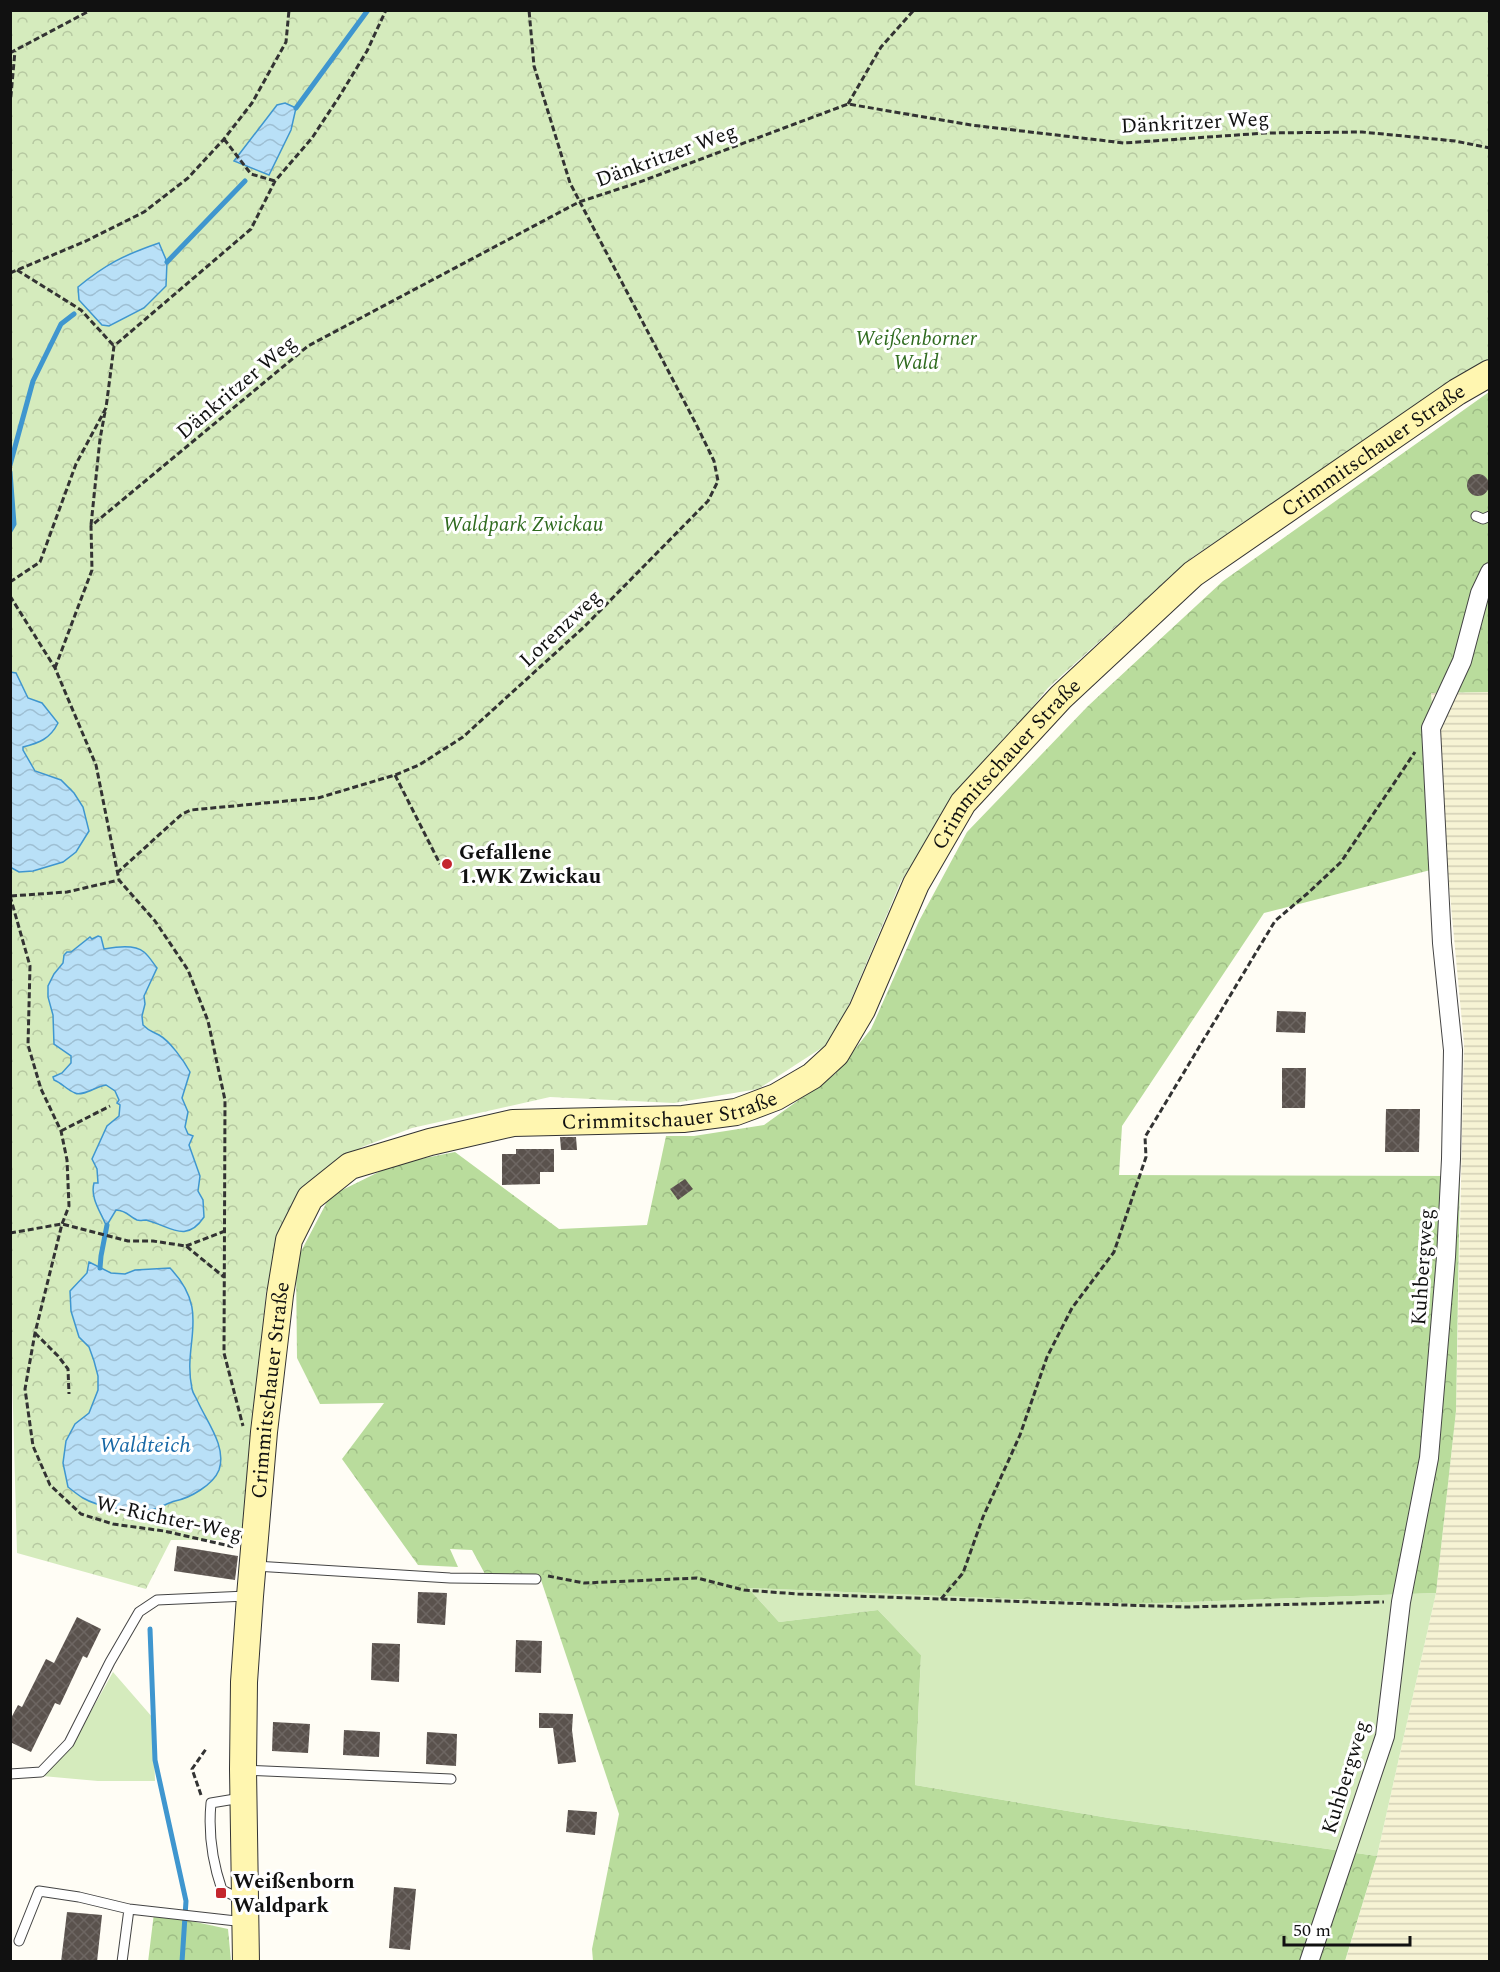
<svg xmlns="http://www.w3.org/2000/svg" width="1500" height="1972" font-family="Spectral,serif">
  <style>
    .farmland { fill: url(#farmland-rules) }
    .grass { fill: #d5ebbd }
    .forest { fill: url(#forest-crowns) }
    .park { fill: url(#park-crowns) }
    .water { fill: url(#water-waves); stroke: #3f96cf; stroke-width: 1.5 }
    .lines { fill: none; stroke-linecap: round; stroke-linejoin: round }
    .stream { stroke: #3f96cf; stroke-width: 5 }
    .building { fill: url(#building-cross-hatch) }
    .service-casing { stroke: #444; stroke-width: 11 }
    .minor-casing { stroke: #444; stroke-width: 20 }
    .secondary-casing { stroke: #333; stroke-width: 28 }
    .path { stroke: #333; stroke-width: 3; stroke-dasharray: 6 3; stroke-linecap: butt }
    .service { stroke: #fff; stroke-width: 9 }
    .minor { stroke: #fff; stroke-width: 18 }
    .secondary { stroke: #fff6b0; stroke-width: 26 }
    .poi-dot { fill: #c4262e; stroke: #fff; stroke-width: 2 }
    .labels { text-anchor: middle; stroke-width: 6; stroke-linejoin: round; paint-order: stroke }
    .street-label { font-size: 21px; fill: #111; stroke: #fff }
    .park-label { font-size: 21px; font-style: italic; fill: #2f6b1f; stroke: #fff }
    .poi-label { font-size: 21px; font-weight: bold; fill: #111; stroke: #fff; text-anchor: start }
    .water-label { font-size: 22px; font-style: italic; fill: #1768a6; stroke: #fff }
  </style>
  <defs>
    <pattern id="farmland-rules" width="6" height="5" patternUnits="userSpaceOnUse" patternTransform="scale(1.5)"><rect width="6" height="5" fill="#f6f3d4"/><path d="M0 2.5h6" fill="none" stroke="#d2cfb5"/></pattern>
    <pattern id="forest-crowns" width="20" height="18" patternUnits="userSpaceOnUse" patternTransform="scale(1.5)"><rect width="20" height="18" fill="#b9dc9c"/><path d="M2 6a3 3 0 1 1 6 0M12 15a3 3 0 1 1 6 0" fill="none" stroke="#9ebc85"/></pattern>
    <pattern id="park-crowns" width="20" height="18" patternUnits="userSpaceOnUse" patternTransform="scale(1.5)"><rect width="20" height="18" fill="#d5ebbd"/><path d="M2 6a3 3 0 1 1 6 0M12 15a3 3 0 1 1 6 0" fill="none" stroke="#b6c8a1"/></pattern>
    <pattern id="water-waves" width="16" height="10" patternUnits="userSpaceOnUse" patternTransform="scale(1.5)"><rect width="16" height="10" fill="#b9e0f7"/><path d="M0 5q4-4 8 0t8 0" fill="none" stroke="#9ebfd3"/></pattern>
    <pattern id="building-cross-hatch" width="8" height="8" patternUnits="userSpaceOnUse" patternTransform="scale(1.5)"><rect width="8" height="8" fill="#5a524d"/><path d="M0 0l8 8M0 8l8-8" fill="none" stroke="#6d6662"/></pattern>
  </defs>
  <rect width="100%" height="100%" fill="#fffdf5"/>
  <path class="farmland" d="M 1489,692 L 1489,1961 L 1345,1962 L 1377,1856 L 1436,1593 L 1456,1411 L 1464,1044 L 1431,693 Z"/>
  <path class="grass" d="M 748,1588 L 1135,1604 L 1436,1593 L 1377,1856 L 1109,1818 L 915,1785 L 921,1655 L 878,1610 L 779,1622 Z
    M 113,1672 L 153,1718 L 155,1781 L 98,1781 L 42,1776 L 71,1747 Z"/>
  <path class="forest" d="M 1489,392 L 1489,692 L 1431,693 L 1446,866 L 1264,913 L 1122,1126 L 1119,1175 L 1460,1176 L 1456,1411 L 1436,1593 L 1135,1604 L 748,1588 L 779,1622 L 878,1610 L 921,1655 L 915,1785 L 1109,1818 L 1377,1856 L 1345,1961 L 593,1961 L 592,1949 L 619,1814 L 540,1577 L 485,1574 L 472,1550 L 450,1549 L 458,1567 L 418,1565 L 342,1459 L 384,1403 L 320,1404 L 297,1358 L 296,1261 L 330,1196 L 395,1164 L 455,1152 L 559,1229 L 647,1225 L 666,1136 L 694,1136 L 764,1125 L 835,1074 L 871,1029 L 919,921 L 967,832 L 1088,706 L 1223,581 Z
    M 154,1913 L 228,1929 L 231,1961 L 148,1962 Z"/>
  <path class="park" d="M 10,11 L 1489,11 L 1489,360 L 1191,558 L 1048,688 L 957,800 L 901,881 L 834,1040 L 758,1089 L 674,1103 L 550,1097 L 412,1128 L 362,1147 L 298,1199 L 266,1292 L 244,1540 L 171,1540 L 146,1589 L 17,1553 L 10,1300 Z"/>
  <path class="water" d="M 285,103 L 296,108 L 291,130 L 269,175 L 234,161 L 277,105 Z
    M 159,243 L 167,262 L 166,286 L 144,308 L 109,326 L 102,325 L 79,300 L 78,287 C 106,264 124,255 159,243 Z
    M 10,672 L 16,673 L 28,698 L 42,703 L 58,723 C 50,739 39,743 23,747 L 23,750 L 35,771 L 61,780 L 74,793 L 83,807 L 89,831 L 76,852 L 63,862 L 33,871 L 19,872 L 10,867 Z
    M 98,936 L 101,937 L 104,949 C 116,947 134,944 144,952 C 149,956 153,963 157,968 L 144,996 L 145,1004 L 142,1016 L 143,1025 C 150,1032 152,1031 159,1035 C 170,1041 184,1061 190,1072 L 182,1098 L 188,1112 L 185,1127 L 188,1134 L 193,1136 L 189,1145 L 200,1176 L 198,1191 L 203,1200 L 204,1217 C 186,1244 170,1226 146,1220 C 143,1220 140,1221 137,1220 C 128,1216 128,1211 116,1210 L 107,1225 L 105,1223 C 100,1211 90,1197 94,1183 L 98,1183 L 97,1169 L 92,1159 L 107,1126 L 119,1116 L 120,1105 L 117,1103 L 119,1100 L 115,1091 L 106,1085 C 97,1086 82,1097 75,1093 C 67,1090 62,1083 54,1080 L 53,1077 L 62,1073 L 71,1063 L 71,1056 L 54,1044 L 53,1015 L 48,997 L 48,986 L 54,974 L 63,963 L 64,955 L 67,952 L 71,952 L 90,937 L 92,939 Z
    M 89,1262 L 111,1273 L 125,1274 L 135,1270 L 170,1268 C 212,1312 182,1341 192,1389 C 193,1394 196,1397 198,1402 C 207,1422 227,1447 219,1470 C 213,1485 190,1498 175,1501 C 167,1503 159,1509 150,1510 C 133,1513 98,1507 83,1498 C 78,1495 73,1491 68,1487 L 63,1463 L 66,1441 L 75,1424 L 89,1413 L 98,1390 L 98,1376 L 94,1361 L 89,1347 L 79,1337 L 71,1311 L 70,1291 L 87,1273 Z"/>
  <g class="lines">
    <path class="stream" d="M 296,108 L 368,10
      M 167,262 L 245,181
      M 10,465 L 33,381 L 61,324 L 74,314
      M 10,472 L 14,524 L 10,531
      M 100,1268 L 101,1256 L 107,1225
      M 150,1629 L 155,1760 L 186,1901 L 182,1962"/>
  </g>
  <path class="building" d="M1467 485a11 11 0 1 1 22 0a11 11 0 1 1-22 0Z
    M 1277,1011 L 1306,1012 L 1305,1033 L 1276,1032 Z
    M 1282,1068 L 1306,1068 L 1305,1108 L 1282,1108 Z
    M 1386,1109 L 1420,1109 L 1419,1152 L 1385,1152 Z
    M 560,1137 L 576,1137 L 577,1150 L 561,1150 Z
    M 516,1149 L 554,1149 L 554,1172 L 540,1172 L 540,1184 L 502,1185 L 502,1154 L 516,1154 Z
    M 685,1179 L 693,1189 L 678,1200 L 670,1189 Z
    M 177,1546 L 238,1556 L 235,1580 L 174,1571 Z
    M 418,1592 L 447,1593 L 445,1625 L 417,1623 Z
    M 77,1617 L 101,1629 L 87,1658 L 83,1656 L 60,1705 L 55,1703 L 31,1752 L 10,1742 L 10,1720 L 18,1705 L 22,1707 L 46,1659 L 54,1663 Z
    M 516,1640 L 542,1641 L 541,1673 L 515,1672 Z
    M 372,1643 L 400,1644 L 399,1682 L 371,1680 Z
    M 539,1713 L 573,1714 L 572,1730 L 576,1762 L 558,1764 L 553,1728 L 539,1728 Z
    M 273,1722 L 310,1724 L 308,1753 L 272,1751 Z
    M 344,1730 L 380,1732 L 379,1757 L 343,1755 Z
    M 427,1732 L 457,1734 L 456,1766 L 426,1764 Z
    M 568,1810 L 597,1812 L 595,1835 L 566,1832 Z
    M 394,1887 L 416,1889 L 410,1950 L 389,1948 Z
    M 67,1912 L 102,1915 L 97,1962 L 61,1962 Z"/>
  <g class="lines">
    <defs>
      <path id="service" d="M 1476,516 L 1483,519 L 1490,516
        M 255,1566 L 450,1578 L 536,1579
        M 245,1770 L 451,1779
        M 10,1774 L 41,1772 L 69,1743 L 110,1662 L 139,1612 L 157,1600 L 247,1596
        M 241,1798 L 211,1803 C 208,1834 212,1861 222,1890 L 243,1900
        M 19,1941 L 39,1891 L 79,1897 L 129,1909 L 245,1922
        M 122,1962 L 129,1909"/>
      <path id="minor" d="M 1309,1962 L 1385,1736 L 1401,1602 L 1429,1458 L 1446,1257 L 1451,1159 L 1453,1050 L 1442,943 L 1431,728 L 1462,661 L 1480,593 L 1490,572"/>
      <g id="secondary">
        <path id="s1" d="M 246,1962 L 243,1769 L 244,1682 L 250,1596 L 264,1432 L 280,1295 L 289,1240 L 310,1198 L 350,1166 L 430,1142 L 513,1123 L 683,1119 L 736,1112 L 776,1097 L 812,1076 L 836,1054 L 862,1010 L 916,884 L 963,803 L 1061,697 L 1193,574 L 1457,392 L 1490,373"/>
      </g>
    </defs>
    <use href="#service" class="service-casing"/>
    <use href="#minor" class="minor-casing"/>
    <use href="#secondary" class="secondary-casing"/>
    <path class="path" d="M 10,53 L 91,10
      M 848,104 L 881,47 L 914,10
      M 10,106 L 15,51
      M 224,139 L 251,174 L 275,181
      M 17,270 L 81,310 L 114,346
      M 10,273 L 86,241 L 144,212 L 188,178 L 224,139 L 252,103 L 286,42 L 289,10
      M 91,525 L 100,439 L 105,412
      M 10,582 L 40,562 L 76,464 L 106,408 L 114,346 L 251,229 L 275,181 L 312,138 L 339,97 L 367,51 L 386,10
      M 10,596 L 55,668 L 96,765 L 119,880 L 155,921 L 188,970 L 208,1021 L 225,1100 L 224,1353 L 243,1426
      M 55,668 L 92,570 L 91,526 L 308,346 L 579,202 L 637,183 L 848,104 L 971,125 L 1124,143 L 1265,133 L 1362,132 L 1455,141 L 1490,148
      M 395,775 L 440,864
      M 117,873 L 182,814 L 191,810 L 318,798 L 395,775 L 419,765 L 463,737 L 584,627 L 708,501 L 718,481 L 714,461 L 696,424 L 570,183 L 534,66 L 529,10
      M 10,896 L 30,966 L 28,1045 L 41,1089 L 61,1131 L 67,1160 L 69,1206 L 62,1224 L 35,1333 L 25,1389 L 33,1446 L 50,1485 L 81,1514 L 113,1524 L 164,1531 L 234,1547
      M 11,896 L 67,892 L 119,880
      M 61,1131 L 110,1106
      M 10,1233 L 62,1224 L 128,1241 L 153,1241 L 186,1246 L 224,1277
      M 186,1246 L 225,1231
      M 35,1333 L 58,1356 L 68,1369 L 69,1394
      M 548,1576 L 584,1583 L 697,1578 L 744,1590 L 798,1594 L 941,1599 L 1186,1607 L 1384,1602
      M 941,1599 L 963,1573 L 983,1517 L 1020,1435 L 1047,1357 L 1072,1308 L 1114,1252 L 1146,1157 L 1145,1137 L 1275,921 L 1308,893 L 1341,862 L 1415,752
      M 201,1795 L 192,1769 L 206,1749"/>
    <use href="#service" class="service"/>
    <use href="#minor" class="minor"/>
    <use href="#secondary" class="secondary"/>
  </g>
  <g class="poi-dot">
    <circle cx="447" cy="864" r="6"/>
    <rect x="215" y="1887" width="12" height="12" rx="3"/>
  </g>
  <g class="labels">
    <g class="street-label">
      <text transform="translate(1195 122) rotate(-3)" y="7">Dänkritzer Weg</text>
      <text transform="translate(666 155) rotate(-20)" y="7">Dänkritzer Weg</text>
      <text transform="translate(236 387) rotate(-40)" y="7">Dänkritzer Weg</text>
      <text dy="7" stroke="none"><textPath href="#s1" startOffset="2157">Crimmitschauer Straße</textPath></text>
      <text transform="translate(560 628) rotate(-43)" y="7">Lorenzweg</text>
      <text dy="7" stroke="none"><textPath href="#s1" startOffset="1671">Crimmitschauer Straße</textPath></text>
      <text dy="7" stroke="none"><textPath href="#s1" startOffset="1149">Crimmitschauer Straße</textPath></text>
      <text transform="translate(1422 1267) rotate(-86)" y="7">Kuhbergweg</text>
      <text dy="7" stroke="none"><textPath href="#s1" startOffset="573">Crimmitschauer Straße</textPath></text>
      <text transform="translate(169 1518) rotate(12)" y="7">W.-Richter-Weg</text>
      <text transform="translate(1345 1777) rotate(-73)" y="7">Kuhbergweg</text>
    </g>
    <g class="park-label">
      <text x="916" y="345">Weißenborner<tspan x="916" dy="24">Wald</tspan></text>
      <text x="523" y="531">Waldpark Zwickau</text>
    </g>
    <g class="poi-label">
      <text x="459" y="859">Gefallene<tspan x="459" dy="24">1.WK Zwickau</tspan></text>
      <text x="233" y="1888">Weißenborn<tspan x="233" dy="24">Waldpark</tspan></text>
    </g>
    <g class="water-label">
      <text x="145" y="1452">Waldteich</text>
    </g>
  </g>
  <rect width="1500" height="1972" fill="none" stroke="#111111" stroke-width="24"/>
  <path d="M1284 1936v9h126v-9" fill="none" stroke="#111111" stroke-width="3"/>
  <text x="1293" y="1936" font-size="18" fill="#111111" stroke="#ffffff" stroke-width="4.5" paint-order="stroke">50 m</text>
</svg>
